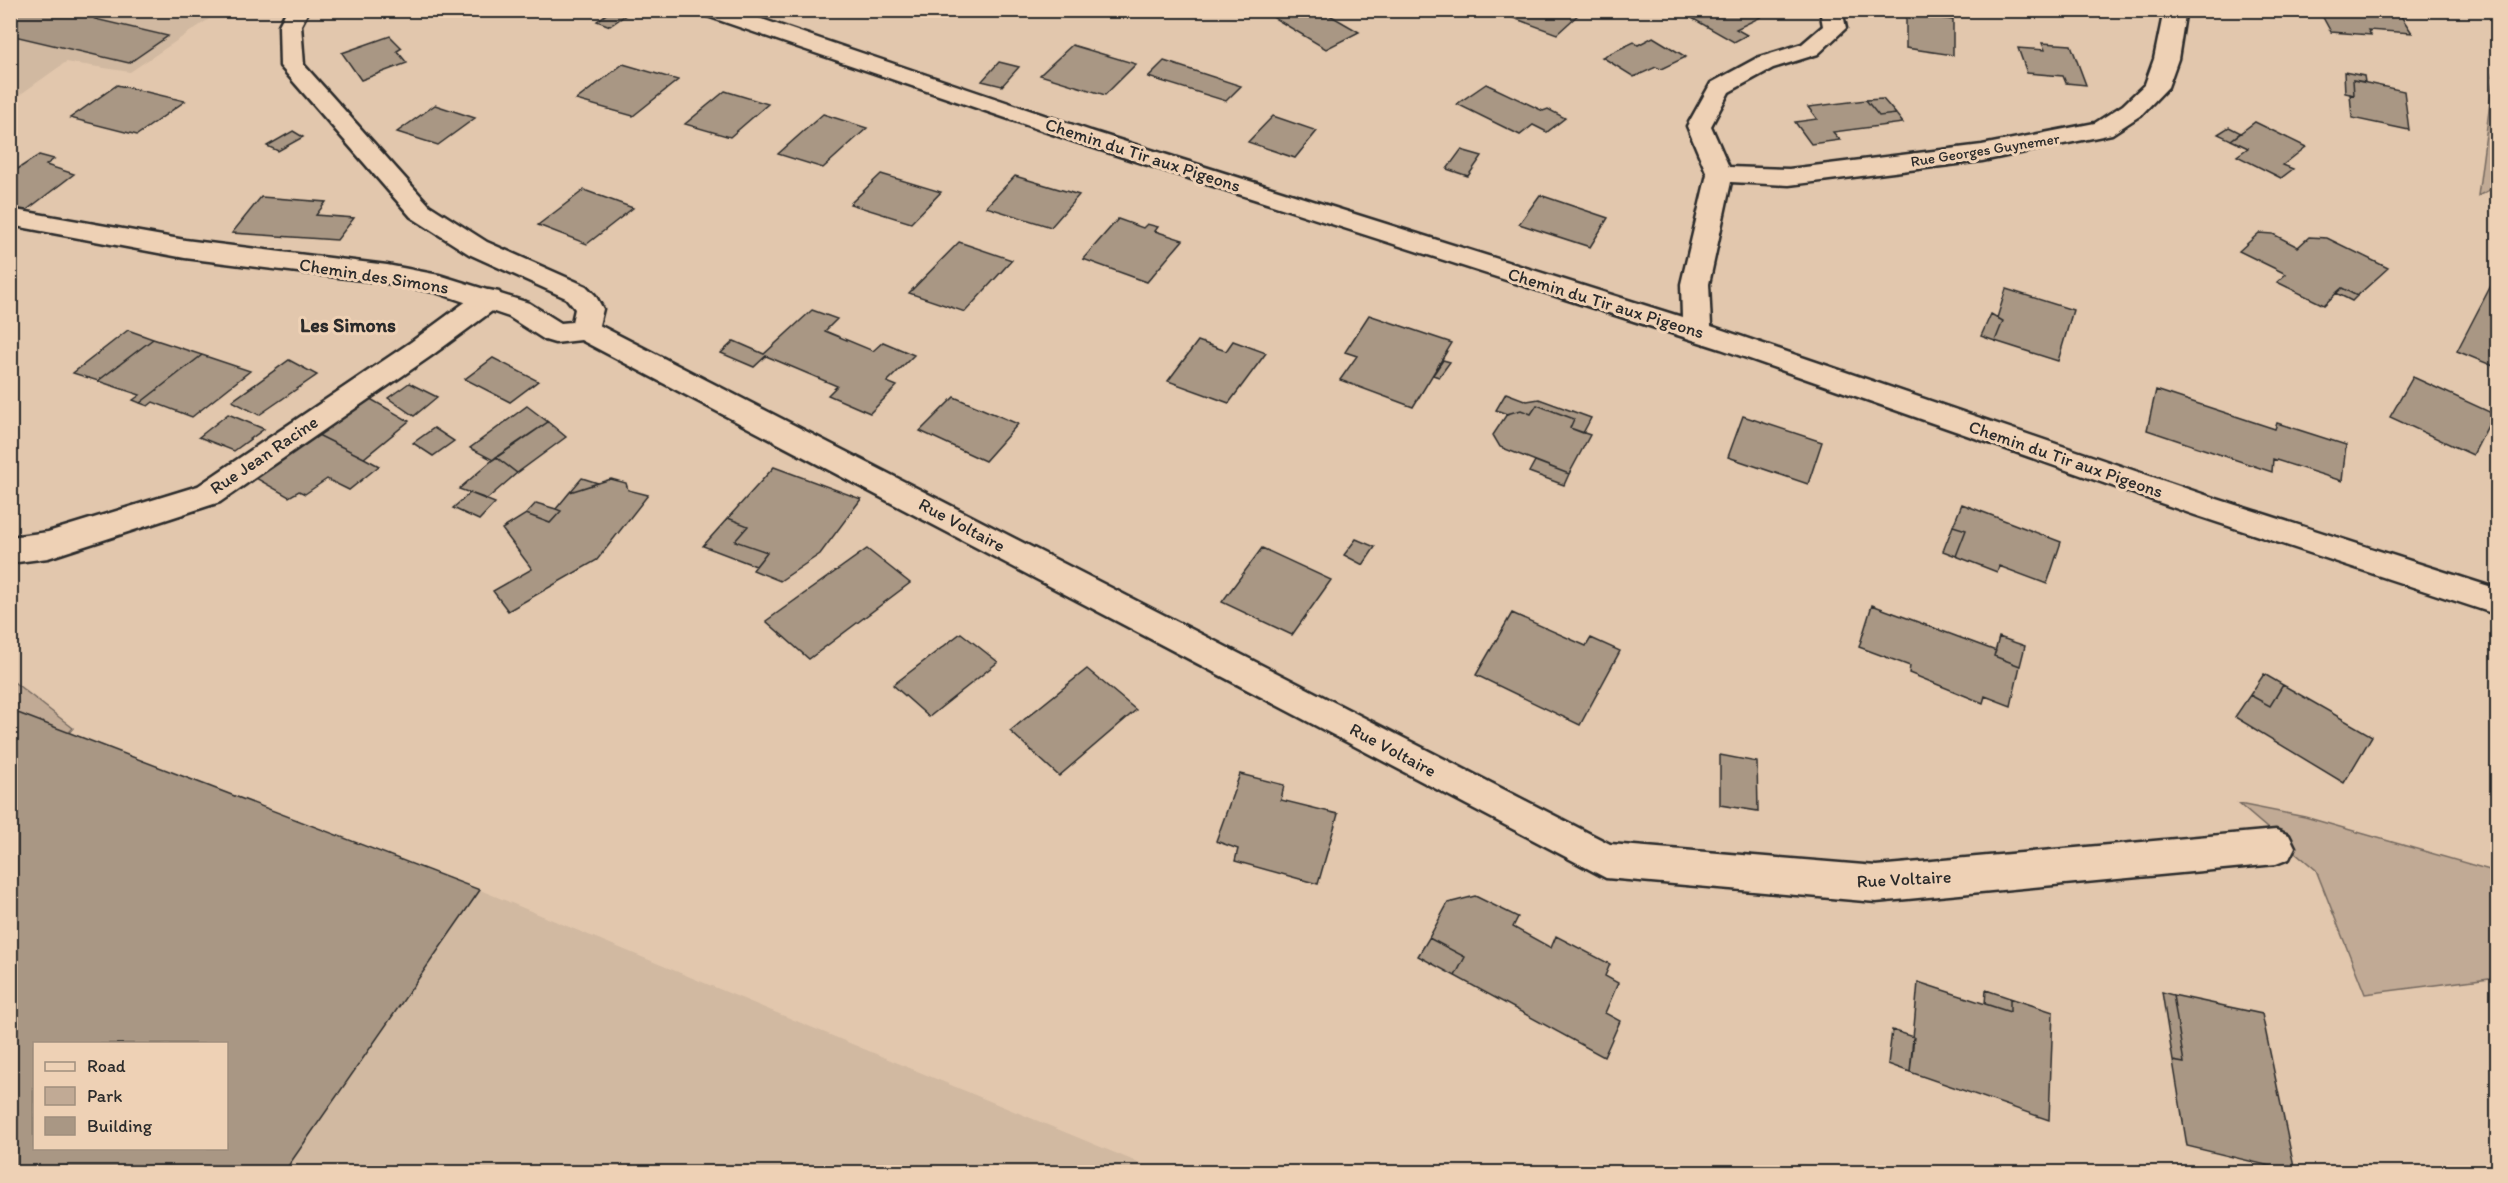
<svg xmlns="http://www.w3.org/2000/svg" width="2508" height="1183" font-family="Itim,sans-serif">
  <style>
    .built { fill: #d1b9a1; fill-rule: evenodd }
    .green { fill: #c1aa95; stroke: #766a60; stroke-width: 1.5 }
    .building { fill: #a99784; stroke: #2b2b2b; stroke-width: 1.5; fill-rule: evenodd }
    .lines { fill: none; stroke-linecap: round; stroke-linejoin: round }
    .lane-casing { stroke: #2b2b2b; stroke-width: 5 }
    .street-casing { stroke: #2b2b2b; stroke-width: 5 }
    .lane { fill: #eed1b5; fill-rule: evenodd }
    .street { fill: #eed1b5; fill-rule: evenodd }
    .labels { text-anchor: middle; stroke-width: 6; stroke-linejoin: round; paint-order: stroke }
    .far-street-label { font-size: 15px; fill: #2b2b2b; stroke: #eed1b5 }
    .street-label { font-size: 18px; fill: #2b2b2b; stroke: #eed1b5 }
    .neighbourhood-label { font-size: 20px; font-weight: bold; fill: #2b2b2b; stroke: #eed1b5 }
  </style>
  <rect width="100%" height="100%" fill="#e2c7ad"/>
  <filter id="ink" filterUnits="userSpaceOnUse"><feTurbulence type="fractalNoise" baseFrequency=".0167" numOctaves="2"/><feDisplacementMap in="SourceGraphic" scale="12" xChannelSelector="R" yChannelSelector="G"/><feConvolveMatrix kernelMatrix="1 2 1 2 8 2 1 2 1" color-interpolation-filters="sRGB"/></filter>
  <g filter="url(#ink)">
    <path class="built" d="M 11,11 L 221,11 L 130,72 L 66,62 L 11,101 Z
      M 10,710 L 480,890 L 1161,1172 L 11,1172 ZM 34,1044 L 226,1044 L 226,1148 L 34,1148 Z"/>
    <path class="green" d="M 2497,48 L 2497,186 L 2478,196 Z
      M 10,679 L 73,728 L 11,796 L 10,796 Z
      M 2239,804 L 2305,817 L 2497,872 L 2497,977 L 2365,994 L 2316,870 Z"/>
    <path class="building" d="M 10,10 L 109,10 L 95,19 L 168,36 L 129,63 L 10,35 Z
      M 612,10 L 625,10 L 630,12 L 610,26 L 597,21 Z
      M 1272,10 L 1321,10 L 1359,32 L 1326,49 L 1266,13 Z
      M 1492,10 L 1573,10 L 1580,13 L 1557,34 Z
      M 1702,10 L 1750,10 L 1761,17 L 1736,29 L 1747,35 L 1734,42 L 1690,17 Z
      M 2319,10 L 2397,10 L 2412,33 L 2368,30 L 2371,35 L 2331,32 Z
      M 1906,13 L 1953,20 L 1953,55 L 1906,48 Z
      M 390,36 L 402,48 L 397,51 L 407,63 L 361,80 L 342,53 Z
      M 1653,37 L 1686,57 L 1661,69 L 1656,67 L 1634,77 L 1602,57 L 1634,42 L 1638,45 Z
      M 2042,43 L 2071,45 L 2086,85 L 2066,83 L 2063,76 L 2027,73 L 2018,48 L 2045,50 Z
      M 1072,45 L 1136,64 L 1105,95 L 1040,75 Z
      M 1164,61 L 1241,86 L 1226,101 L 1148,77 Z
      M 999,62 L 1019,67 L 1002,86 L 982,81 Z
      M 623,64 L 678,80 L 633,116 L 576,100 Z
      M 2344,72 L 2364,76 L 2365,82 L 2353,80 L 2354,95 L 2345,93 Z
      M 2353,80 L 2404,91 L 2409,130 L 2352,118 L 2350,94 L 2354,95 Z
      M 1486,84 L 1543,111 L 1548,109 L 1565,118 L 1547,132 L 1533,125 L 1520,135 L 1457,104 Z
      M 117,85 L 185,101 L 137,135 L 70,118 Z
      M 725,91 L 768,104 L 730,137 L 685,124 Z
      M 1883,99 L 1896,114 L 1879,116 L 1866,100 Z
      M 1866,100 L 1879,116 L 1896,114 L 1903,123 L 1833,132 L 1840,140 L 1811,144 L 1795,122 L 1817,119 L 1808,107 Z
      M 435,105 L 475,118 L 438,145 L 397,132 Z
      M 823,114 L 867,128 L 823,168 L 778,154 Z
      M 1273,116 L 1317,131 L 1295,158 L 1248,142 Z
      M 2255,122 L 2306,147 L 2283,165 L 2293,169 L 2281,178 L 2237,156 L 2248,148 L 2231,140 Z
      M 2229,127 L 2241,133 L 2231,140 L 2218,134 Z
      M 293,131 L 303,137 L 278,151 L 267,146 Z
      M 1461,150 L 1482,156 L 1468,176 L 1447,169 Z
      M 39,155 L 54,159 L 46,165 L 74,174 L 24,212 L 10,208 L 10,174 Z
      M 881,174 L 941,192 L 911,223 L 850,204 Z
      M 1015,176 L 1079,195 L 1051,227 L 986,207 Z
      M 584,190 L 633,208 L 587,244 L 538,225 Z
      M 1540,195 L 1608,218 L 1590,247 L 1519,224 Z
      M 261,197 L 326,202 L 316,215 L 354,218 L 337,240 L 232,233 Z
      M 1118,219 L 1143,228 L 1147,224 L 1158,227 L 1155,231 L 1183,240 L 1147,282 L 1083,259 Z
      M 2259,233 L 2273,234 L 2298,247 L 2309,237 L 2327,238 L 2388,268 L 2357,296 L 2342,288 L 2324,305 L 2277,282 L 2286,274 L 2239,251 Z
      M 959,242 L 1012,260 L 965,312 L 909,293 Z
      M 2498,272 L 2498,368 L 2457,351 Z
      M 2342,288 L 2357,296 L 2352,301 L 2336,293 Z
      M 2006,289 L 2073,310 L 2058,361 L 1995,341 L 2003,321 L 1997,318 Z
      M 812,310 L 837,319 L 825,331 L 873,351 L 883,342 L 914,355 L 887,382 L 897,386 L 870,413 L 828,395 L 837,386 L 766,356 L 754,367 L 721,353 L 734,341 L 764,354 Z
      M 1991,314 L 2003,321 L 1995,341 L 1981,336 Z
      M 1369,315 L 1452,343 L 1413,407 L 1340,380 L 1357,356 L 1345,352 Z
      M 128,330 L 153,339 L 98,381 L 73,373 Z
      M 153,339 L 202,355 L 140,403 L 133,400 L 140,395 L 98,381 Z
      M 1198,341 L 1226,351 L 1233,341 L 1266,353 L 1229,403 L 1168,381 Z
      M 202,355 L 250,371 L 192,417 L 153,402 L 148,406 L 140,403 Z
      M 493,358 L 538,381 L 510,402 L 465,379 Z
      M 289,360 L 317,375 L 259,415 L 232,401 Z
      M 1443,360 L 1450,362 L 1439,377 L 1433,375 Z
      M 2413,377 L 2494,414 L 2473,455 L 2390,417 Z
      M 409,383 L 437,397 L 414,416 L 388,398 Z
      M 2156,390 L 2275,429 L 2277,423 L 2346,445 L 2342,481 L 2273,459 L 2272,472 L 2147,430 Z
      M 360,393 L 409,421 L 364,458 L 308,430 Z
      M 1506,393 L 1527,401 L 1539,399 L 1591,418 L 1583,433 L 1570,428 L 1574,419 L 1537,405 L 1531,414 L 1521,410 L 1507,414 L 1496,410 Z
      M 954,397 L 1018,424 L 985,461 L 920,431 Z
      M 1537,405 L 1574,419 L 1570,428 L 1590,435 L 1569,474 L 1500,447 L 1493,435 L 1507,414 L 1521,410 L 1531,414 Z
      M 527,406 L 548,422 L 493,460 L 470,448 Z
      M 228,414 L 264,429 L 234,451 L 199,437 Z
      M 1743,416 L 1822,442 L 1808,484 L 1728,457 Z
      M 548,422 L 566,437 L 517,473 L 496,457 Z
      M 434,428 L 454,441 L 433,456 L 413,443 Z
      M 308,430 L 364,458 L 379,466 L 349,490 L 327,479 L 305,494 L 299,491 L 289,497 L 247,473 Z
      M 496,457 L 517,473 L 487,499 L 459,489 Z
      M 1535,461 L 1569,474 L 1564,485 L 1529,472 Z
      M 774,467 L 861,499 L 820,554 L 780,581 L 753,570 L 767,552 L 735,541 L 748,526 L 728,518 Z
      M 582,478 L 598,483 L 570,492 Z
      M 611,479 L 626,483 L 628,490 L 648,495 L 597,560 L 508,611 L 493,591 L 532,569 L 502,529 L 526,514 L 550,523 L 561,511 L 556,509 L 570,492 Z
      M 470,493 L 495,503 L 479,520 L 453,508 Z
      M 536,503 L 556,509 L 561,511 L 550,523 L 526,514 Z
      M 1962,504 L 2061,542 L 2047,584 L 1999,566 L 1997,572 L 1956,556 L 1966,530 L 1953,526 Z
      M 728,518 L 748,526 L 735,541 L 767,552 L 756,566 L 703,546 Z
      M 1953,526 L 1966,530 L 1956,556 L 1943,551 Z
      M 1356,539 L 1375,547 L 1363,565 L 1344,555 Z
      M 1262,548 L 1331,580 L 1292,635 L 1222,602 Z
      M 867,549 L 910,583 L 809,659 L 766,621 Z
      M 1872,605 L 1996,651 L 1994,656 L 2020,666 L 2011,706 L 1985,696 L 1983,703 L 1909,673 L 1910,666 L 1859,647 Z
      M 1512,613 L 1586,646 L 1591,638 L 1620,651 L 1580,725 L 1476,675 Z
      M 961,633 L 998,662 L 929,717 L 893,685 Z
      M 1999,637 L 2025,646 L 2020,666 L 1994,656 Z
      M 1087,669 L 1136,710 L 1059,776 L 1010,731 Z
      M 2264,674 L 2283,685 L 2270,706 L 2250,695 Z
      M 2283,685 L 2372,736 L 2344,783 L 2235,717 L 2250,695 L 2270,706 Z
      M 10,710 L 480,890 L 284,1172 L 10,1172 ZM 34,1044 L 226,1044 L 226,1148 L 34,1148 Z
      M 1720,755 L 1757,762 L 1758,811 L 1720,805 Z
      M 1240,774 L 1284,785 L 1281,800 L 1338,814 L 1318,884 L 1235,861 L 1238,849 L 1216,841 Z
      M 1475,896 L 1518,917 L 1513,927 L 1551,948 L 1556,936 L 1610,964 L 1605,976 L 1618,983 L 1605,1013 L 1620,1021 L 1604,1057 L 1455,976 L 1465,957 L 1429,938 L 1448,903 Z
      M 1429,938 L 1465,957 L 1455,976 L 1418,956 Z
      M 1918,982 L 2010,1012 L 2010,998 L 2053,1012 L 2049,1120 L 1910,1072 Z
      M 1986,990 L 2010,998 L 2010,1012 L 1985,1004 Z
      M 2162,992 L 2173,995 L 2184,1063 L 2173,1061 Z
      M 2173,995 L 2262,1014 L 2295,1172 L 2187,1146 L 2173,1061 L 2184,1063 Z
      M 1892,1030 L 1914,1037 L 1910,1072 L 1888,1064 Z"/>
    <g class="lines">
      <defs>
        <path id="lane" d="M 489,290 L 499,292 L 503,299 L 499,306 L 431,356 L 220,502 L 48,558 L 10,563 L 10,537 L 48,532 L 198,486 L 411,342 L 479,292 Z"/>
        <path id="street" d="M 287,10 L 309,10 L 301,25 L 304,65 L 429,205 L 487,242 L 586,286 L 595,295 L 603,309 L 599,325 L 1610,844 L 1876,866 L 2276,830 L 2289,835 L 2295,847 L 2289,859 L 2276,864 L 1876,902 L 1606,878 L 581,340 L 555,343 L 545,340 L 509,317 L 435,292 L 387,283 L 185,258 L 10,225 L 10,209 L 185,240 L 387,265 L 439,275 L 529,303 L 561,323 L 572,322 L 575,309 L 566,298 L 469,254 L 411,217 L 280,66 L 279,25 Z
          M 701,10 L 735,10 L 1091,131 L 1682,317 L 1681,284 L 1707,174 L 1687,126 L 1711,83 L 1757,58 L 1802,44 L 1823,26 L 1820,10 L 1842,10 L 1846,28 L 1818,54 L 1773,68 L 1729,92 L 1711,126 L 1729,167 L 1789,169 L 1982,145 L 2095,123 L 2123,105 L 2145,84 L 2154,59 L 2163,15 L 2160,10 L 2182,10 L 2185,15 L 2178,59 L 2168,87 L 2141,115 L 2112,134 L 1982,161 L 1789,185 L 1731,182 L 1709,284 L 1711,326 L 2217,499 L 2498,589 L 2498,615 L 2195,515 L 1721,349 L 1073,141 L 704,15 Z"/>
      </defs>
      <use href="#lane" class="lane-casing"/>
      <use href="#street" class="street-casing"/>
      <use href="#lane" class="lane"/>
      <use href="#street" class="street"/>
    </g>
  </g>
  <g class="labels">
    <g class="far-street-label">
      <text transform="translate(1985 150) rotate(-9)" y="5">Rue Georges Guynemer</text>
    </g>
    <g class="street-label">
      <text transform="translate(1143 155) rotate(18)" y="6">Chemin du Tir aux Pigeons</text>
      <text transform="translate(374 276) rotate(9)" y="6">Chemin des Simons</text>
      <text transform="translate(1606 303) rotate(17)" y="6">Chemin du Tir aux Pigeons</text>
      <text transform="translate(264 455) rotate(-34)" y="6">Rue Jean Racine</text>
      <text transform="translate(2066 459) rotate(19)" y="6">Chemin du Tir aux Pigeons</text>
      <text transform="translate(962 525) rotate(28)" y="6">Rue Voltaire</text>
      <text transform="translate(1393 750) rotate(28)" y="6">Rue Voltaire</text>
      <text transform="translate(1904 879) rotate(-3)" y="6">Rue Voltaire</text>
    </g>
    <g class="neighbourhood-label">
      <text x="348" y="332">Les Simons</text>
    </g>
  </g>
  <rect width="2508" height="1183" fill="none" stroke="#eed1b5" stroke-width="36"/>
  <rect x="18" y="18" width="2472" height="1147" fill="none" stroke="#2b2b2b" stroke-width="2" filter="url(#ink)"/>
  <rect x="33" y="1042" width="195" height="108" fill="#eed1b5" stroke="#a08f7e" stroke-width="1.5"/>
  <rect x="45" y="1062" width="30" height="9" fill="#eed1b5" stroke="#a08f7e" stroke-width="1.5"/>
  <text x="87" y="1072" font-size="18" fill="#2b2b2b">Road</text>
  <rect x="45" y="1087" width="30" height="18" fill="#c1aa95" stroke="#a08f7e" stroke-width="1.5"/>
  <text x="87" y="1102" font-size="18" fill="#2b2b2b">Park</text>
  <rect x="45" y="1117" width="30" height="18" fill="#a99784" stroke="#a08f7e" stroke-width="1.5"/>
  <text x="87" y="1132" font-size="18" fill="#2b2b2b">Building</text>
</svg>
